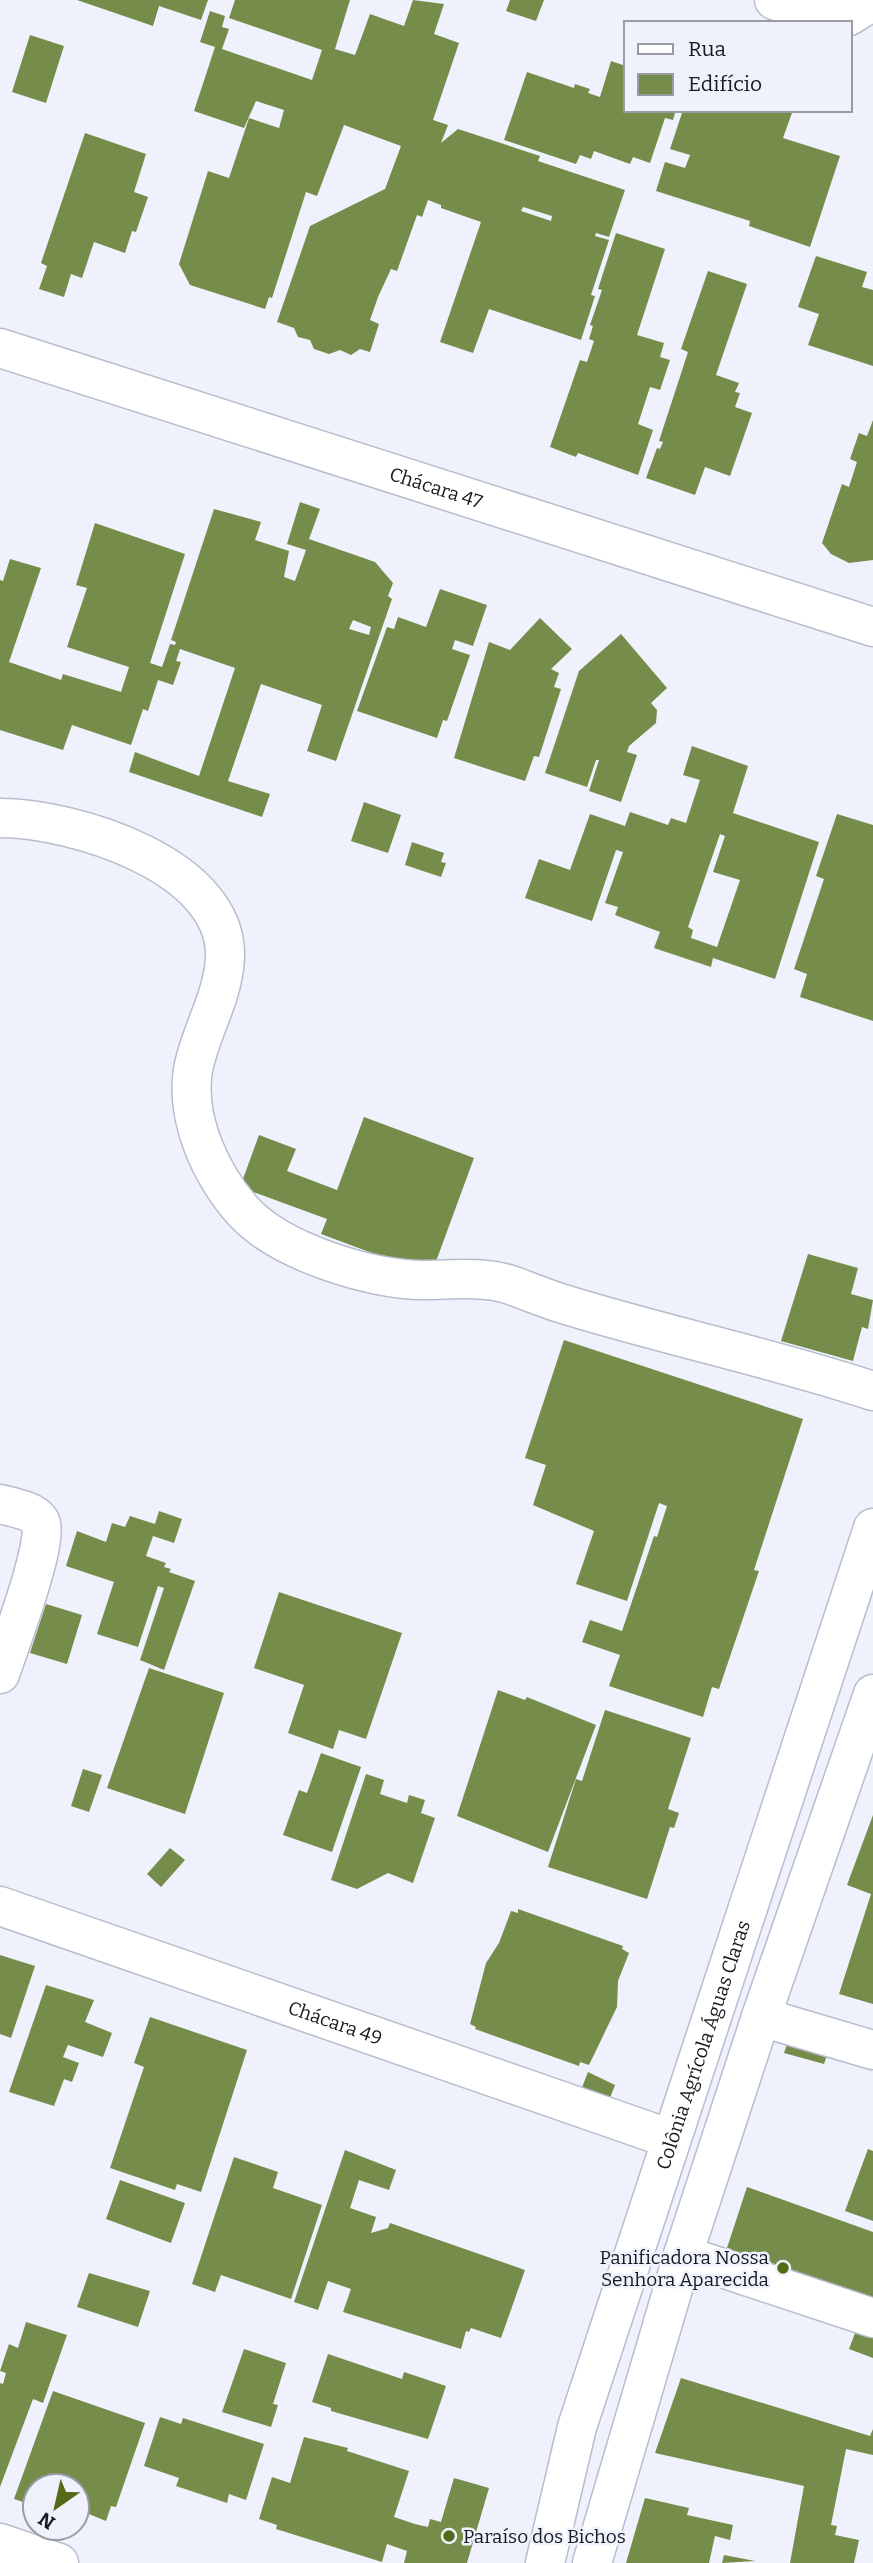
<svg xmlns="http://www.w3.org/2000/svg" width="873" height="2563" font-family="Bitter,serif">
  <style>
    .building { fill: #768c4a; fill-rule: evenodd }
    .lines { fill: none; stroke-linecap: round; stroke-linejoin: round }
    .minor-casing { stroke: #b8bdce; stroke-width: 41 }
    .major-casing { stroke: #b8bdce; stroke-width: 41 }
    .minor { stroke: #fff; stroke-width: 38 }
    .major { stroke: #fff; stroke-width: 38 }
    .poi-dot { fill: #536a19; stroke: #eff2fd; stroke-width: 2.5 }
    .labels { text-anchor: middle; stroke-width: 5; stroke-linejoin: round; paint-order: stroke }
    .street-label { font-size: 19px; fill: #181a20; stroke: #eff2fd }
    .poi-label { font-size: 19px; fill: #181a20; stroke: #eff2fd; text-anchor: end }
  </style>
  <rect width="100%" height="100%" fill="#eff2fd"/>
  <path class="building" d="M 77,0 L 208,0 L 201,20 L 159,6 L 153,26 Z
    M 235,0 L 350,0 L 335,49 L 355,55 L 370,14 L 404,26 L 413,0 L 444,4 L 434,34 L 459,43 L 433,120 L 448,125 L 441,143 L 458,129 L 540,156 L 538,161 L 625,190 L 609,237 L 596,233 L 595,236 L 609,240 L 591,295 L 595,296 L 581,340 L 489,309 L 473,353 L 440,342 L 481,222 L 441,208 L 441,205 L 428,200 L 422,217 L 417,215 L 397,271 L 391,269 L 378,297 L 370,320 L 379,324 L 370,352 L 360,349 L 351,355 L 340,350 L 329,354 L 314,349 L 310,340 L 298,337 L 294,328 L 277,322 L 310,226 L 385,189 L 401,146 L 344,125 L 317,196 L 306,192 L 272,298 L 269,297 L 265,309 L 190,285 L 179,264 L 208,171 L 229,178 L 249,118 L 279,128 L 284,110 L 256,101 L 244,128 L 194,111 L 215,47 L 200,42 L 210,11 L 225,16 L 222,27 L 229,29 L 222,49 L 312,80 L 322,50 L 229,18 ZM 523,207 L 552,216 L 551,221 L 521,211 Z
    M 510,0 L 544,0 L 536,21 L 506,11 Z
    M 30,35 L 64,46 L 46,103 L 12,92 Z
    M 611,61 L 626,66 L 626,110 L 676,110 L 673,120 L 665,118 L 650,163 L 633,157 L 630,164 L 594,151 L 591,159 L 580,155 L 576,164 L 504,140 L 527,72 L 574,88 L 575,84 L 590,89 L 588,93 L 600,97 Z
    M 683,110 L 793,110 L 783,138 L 840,156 L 810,247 L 749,226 L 750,221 L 656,191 L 665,162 L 685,168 L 690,155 L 670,149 Z
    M 85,133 L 146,154 L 134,192 L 148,197 L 136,232 L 132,231 L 125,253 L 94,242 L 82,278 L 71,274 L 64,297 L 39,289 L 47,266 L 41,263 Z
    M 616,233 L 665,249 L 637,335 L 664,343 L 660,357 L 670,360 L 660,390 L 650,387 L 638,424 L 653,430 L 638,475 L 578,453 L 576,457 L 550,447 L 580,360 L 587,362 L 594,341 L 589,339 L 593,326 L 590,325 L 602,290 L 598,289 Z
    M 816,256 L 867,272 L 862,287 L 873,290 L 873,366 L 808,345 L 819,314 L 798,307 Z
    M 708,271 L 747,284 L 716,375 L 739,383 L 735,392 L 740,393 L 735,407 L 752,413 L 730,476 L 705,467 L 695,495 L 646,478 L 657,448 L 660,449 L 663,442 L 659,441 L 688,352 L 681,349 Z
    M 873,420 L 873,560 L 849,563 L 831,554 L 822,543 L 842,484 L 849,487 L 857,462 L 850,459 L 859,433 L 867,436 Z
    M 300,502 L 320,509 L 309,539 L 375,562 L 393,583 L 388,596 L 392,599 L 336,761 L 307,751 L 322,705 L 261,684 L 228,781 L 270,794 L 262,817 L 129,772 L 135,752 L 199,776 L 235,668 L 180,649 L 176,661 L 181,662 L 173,685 L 158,680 L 148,711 L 143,709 L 131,745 L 72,725 L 63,750 L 0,730 L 0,580 L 3,581 L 10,559 L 41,568 L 9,662 L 61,680 L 63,674 L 121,692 L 129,667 L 67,647 L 87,588 L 76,585 L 95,523 L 185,554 L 150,663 L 162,667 L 170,644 L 175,645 L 176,642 L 171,640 L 214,509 L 261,522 L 255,540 L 289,551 L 284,577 L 295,581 L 306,550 L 287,544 ZM 353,620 L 371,627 L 369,635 L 349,629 Z
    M 440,589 L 487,605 L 473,646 L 455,640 L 452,649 L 470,655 L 447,721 L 443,720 L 437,738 L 357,711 L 387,627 L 394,629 L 398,617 L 426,627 Z
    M 540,618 L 572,649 L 551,669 L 559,673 L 554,687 L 561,689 L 539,757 L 534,756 L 525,781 L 454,758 L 489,642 L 510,650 Z
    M 621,634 L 667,688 L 651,703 L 657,710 L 656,723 L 629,746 L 627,752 L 637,755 L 621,802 L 589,791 L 599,760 L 596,760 L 587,787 L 545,773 L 579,671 Z
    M 692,746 L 748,766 L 733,813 L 819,842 L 775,979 L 713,958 L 711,967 L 654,948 L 660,932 L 615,915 L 618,907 L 605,903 L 623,852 L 616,850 L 592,921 L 525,898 L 539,859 L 570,870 L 590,814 L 625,826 L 630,812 L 668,825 L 671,818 L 686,823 L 700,780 L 683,775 ZM 720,834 L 725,836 L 713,872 L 740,880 L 717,947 L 691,938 L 693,930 L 688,927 Z
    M 364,802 L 401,815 L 388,853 L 351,841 Z
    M 837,814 L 873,825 L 873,1021 L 800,997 L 807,974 L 794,969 L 824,879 L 816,876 Z
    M 412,842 L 444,853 L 441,862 L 446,863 L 441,877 L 405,865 Z
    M 364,1117 L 474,1158 L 431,1275 L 321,1234 L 327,1219 L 240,1187 L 259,1135 L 296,1149 L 287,1171 L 337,1190 Z
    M 808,1254 L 858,1268 L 851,1294 L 873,1300 L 868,1329 L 862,1327 L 853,1361 L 781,1341 Z
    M 564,1340 L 803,1419 L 754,1570 L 759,1571 L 719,1689 L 712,1687 L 703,1717 L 609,1686 L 620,1655 L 582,1642 L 590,1620 L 622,1631 L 654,1536 L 657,1537 L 667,1506 L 659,1503 L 627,1601 L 576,1584 L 594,1531 L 533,1505 L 546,1465 L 525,1458 Z
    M 159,1511 L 182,1519 L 174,1543 L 153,1536 L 146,1556 L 166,1563 L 164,1567 L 171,1569 L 169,1572 L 195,1581 L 164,1670 L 140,1660 L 164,1588 L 158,1586 L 138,1647 L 97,1634 L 114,1582 L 66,1566 L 77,1531 L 106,1542 L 112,1523 L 125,1527 L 130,1516 L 155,1524 Z
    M 279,1592 L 402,1633 L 366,1739 L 339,1730 L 333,1749 L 288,1733 L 304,1685 L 254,1668 Z
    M 46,1604 L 82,1615 L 67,1664 L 30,1653 Z
    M 149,1668 L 224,1693 L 185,1814 L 107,1788 Z
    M 498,1690 L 525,1700 L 527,1697 L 596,1725 L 548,1852 L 457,1816 Z
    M 605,1710 L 691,1738 L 668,1809 L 679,1813 L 674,1828 L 670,1827 L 647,1899 L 548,1867 L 576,1779 L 582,1781 Z
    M 321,1753 L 361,1767 L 332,1852 L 283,1835 L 299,1790 L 307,1793 Z
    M 83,1769 L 102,1775 L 89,1812 L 71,1806 Z
    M 366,1774 L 384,1780 L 380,1794 L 407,1803 L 409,1795 L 425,1800 L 421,1813 L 435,1818 L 413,1883 L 388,1873 L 357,1889 L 331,1880 Z
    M 873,1815 L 873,2004 L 839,1994 L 871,1894 L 847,1885 Z
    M 170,1848 L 185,1860 L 161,1887 L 147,1874 Z
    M 518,1909 L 623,1946 L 622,1949 L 629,1953 L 618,1981 L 617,2007 L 589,2065 L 580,2062 L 579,2066 L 475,2029 L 476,2027 L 470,2024 L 486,1963 L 499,1943 L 511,1911 L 518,1913 Z
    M 0,1955 L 35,1966 L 11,2038 L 0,2034 Z
    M 46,1985 L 94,2000 L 85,2022 L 112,2033 L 103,2057 L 68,2045 L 63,2057 L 79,2063 L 72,2082 L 64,2079 L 54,2106 L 9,2092 Z
    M 150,2017 L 247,2050 L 201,2192 L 177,2184 L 175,2190 L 110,2168 L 144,2067 L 134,2063 Z
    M 788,2041 L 827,2055 L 824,2064 L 784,2053 Z
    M 588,2072 L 615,2085 L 608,2103 L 581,2090 Z
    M 868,2149 L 873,2151 L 873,2221 L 845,2211 Z
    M 345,2150 L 396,2170 L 389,2190 L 359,2180 L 350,2208 L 376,2217 L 371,2233 L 388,2228 L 390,2223 L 525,2270 L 501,2338 L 471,2328 L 469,2332 L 466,2331 L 461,2349 L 343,2312 L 351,2289 L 328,2281 L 318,2310 L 294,2302 Z
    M 234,2157 L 278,2172 L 273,2188 L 322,2205 L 291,2299 L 221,2275 L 215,2292 L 192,2284 Z
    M 120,2180 L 185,2203 L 171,2243 L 106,2219 Z
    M 747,2187 L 873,2232 L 873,2313 L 725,2254 Z
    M 89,2273 L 150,2291 L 138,2327 L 77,2307 Z
    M 26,2322 L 67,2335 L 43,2403 L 33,2399 L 0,2487 L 0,2383 L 3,2384 L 6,2373 L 0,2371 L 9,2344 L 18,2348 Z
    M 858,2325 L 873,2329 L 873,2358 L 849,2349 Z
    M 244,2349 L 286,2363 L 273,2404 L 278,2405 L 271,2427 L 222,2412 Z
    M 328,2354 L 402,2379 L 404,2372 L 446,2386 L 428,2439 L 331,2411 L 331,2408 L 312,2402 Z
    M 681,2378 L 870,2436 L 873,2429 L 873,2455 L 846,2449 L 831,2525 L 837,2526 L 835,2535 L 859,2540 L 854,2563 L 790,2563 L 804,2486 L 655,2453 Z
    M 53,2391 L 145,2423 L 116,2507 L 111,2506 L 106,2521 L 84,2512 L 81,2522 L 77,2521 L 77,2486 L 35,2486 L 35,2506 L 14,2499 Z
    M 160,2417 L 181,2424 L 183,2418 L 264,2444 L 246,2500 L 229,2494 L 227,2503 L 176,2486 L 179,2478 L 144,2466 Z
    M 304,2437 L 348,2448 L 347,2451 L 409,2471 L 394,2517 L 415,2524 L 428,2527 L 430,2519 L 441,2522 L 454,2478 L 489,2488 L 467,2563 L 404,2563 L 407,2551 L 387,2544 L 382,2562 L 276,2529 L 277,2525 L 259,2519 L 272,2477 L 290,2483 Z
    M 645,2498 L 689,2508 L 687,2515 L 733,2525 L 730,2540 L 715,2536 L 709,2563 L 626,2563 Z
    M 724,2555 L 755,2561 L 722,2563 Z"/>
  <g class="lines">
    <defs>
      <g id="minor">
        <path d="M 774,0 L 806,11 L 849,16 L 865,6 L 867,0"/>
        <path id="s1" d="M 0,348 L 873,627"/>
        <path d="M 0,818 C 72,818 229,865 225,958 C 223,998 200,1032 193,1070 C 185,1119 211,1175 243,1211 C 279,1251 370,1280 423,1280 C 452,1280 479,1276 508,1284 C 525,1290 542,1297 560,1303 C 663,1335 770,1357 873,1391"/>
        <path d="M 0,1504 C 11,1507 33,1510 40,1521 C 51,1537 8,1650 0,1674"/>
        <path id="s2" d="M 0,1906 L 671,2139"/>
        <path d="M 761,2017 L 873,2050"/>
        <path d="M 683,2255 L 873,2318"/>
        <path d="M 0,2543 L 59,2563"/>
      </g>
      <g id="major">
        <path id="s3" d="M 545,2563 L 577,2427 L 873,1528"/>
        <path d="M 592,2563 L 683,2255 L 761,2017 L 873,1694"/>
      </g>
    </defs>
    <use href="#minor" class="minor-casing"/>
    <use href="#major" class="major-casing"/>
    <use href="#minor" class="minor"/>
    <use href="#major" class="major"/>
  </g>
  <g class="poi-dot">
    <circle cx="783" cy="2268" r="7"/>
    <circle cx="449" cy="2536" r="7"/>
  </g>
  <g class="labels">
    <g class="street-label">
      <text dy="7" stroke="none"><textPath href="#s1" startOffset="458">Chácara 47</textPath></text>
      <text dy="7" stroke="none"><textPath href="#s2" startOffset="355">Chácara 49</textPath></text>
      <text dy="7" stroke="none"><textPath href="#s3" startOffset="542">Colônia Agrícola Águas Claras</textPath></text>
    </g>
    <g class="poi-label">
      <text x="769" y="2264">Panificadora Nossa<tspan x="769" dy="22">Senhora Aparecida</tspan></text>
      <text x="463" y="2543" text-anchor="start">Paraíso dos Bichos</text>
    </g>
  </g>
  <rect x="624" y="21" width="228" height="91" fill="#eff2fd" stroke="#999ca5" stroke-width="2"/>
  <rect x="638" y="44" width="35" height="10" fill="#ffffff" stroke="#999ca5" stroke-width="2"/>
  <text x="688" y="56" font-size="21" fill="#181a20">Rua</text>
  <rect x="638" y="74" width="35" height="21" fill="#768c4a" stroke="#999ca5" stroke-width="2"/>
  <text x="688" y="91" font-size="21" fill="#181a20">Edifício</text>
  <g transform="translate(56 2507) rotate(214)"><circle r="33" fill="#eff2fd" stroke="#999ca5" stroke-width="2"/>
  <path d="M0-5L12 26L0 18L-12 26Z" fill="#536a19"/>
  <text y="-10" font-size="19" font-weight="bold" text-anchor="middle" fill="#181a20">N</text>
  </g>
</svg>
